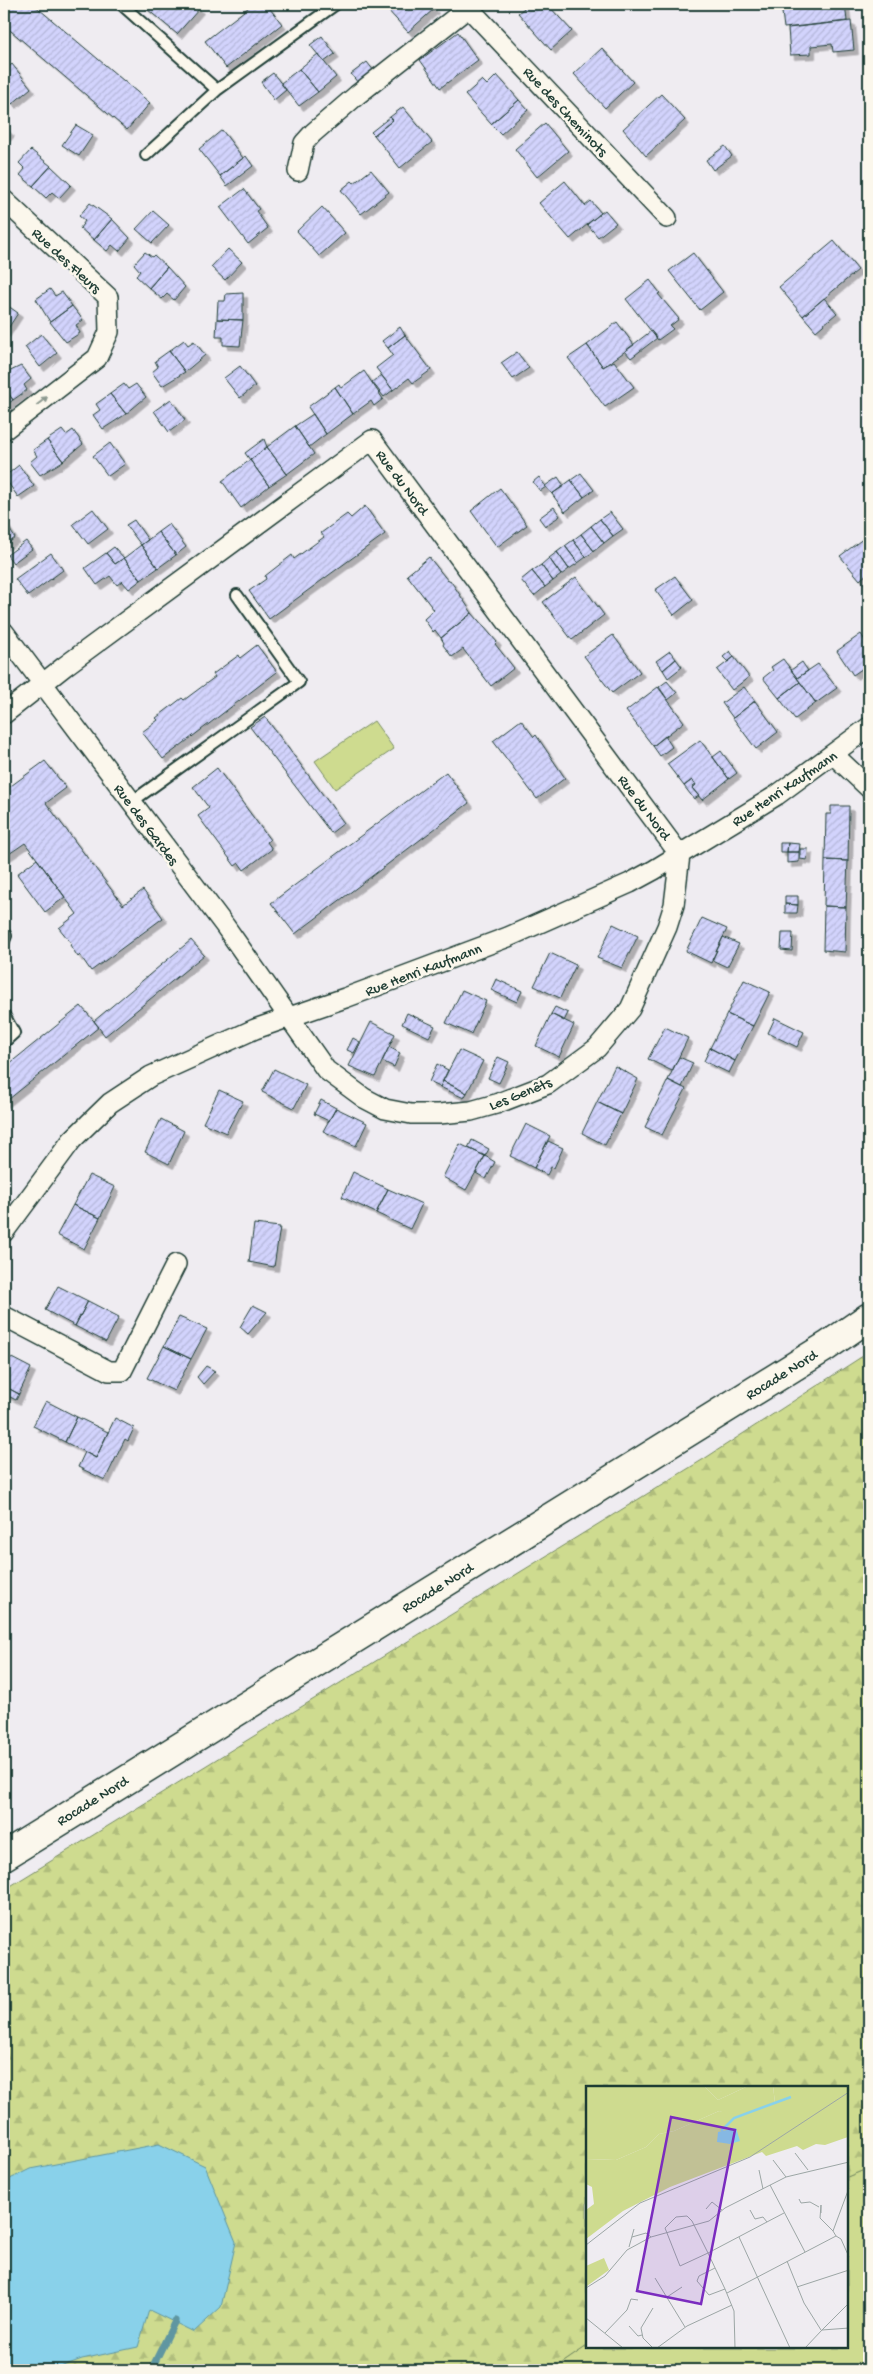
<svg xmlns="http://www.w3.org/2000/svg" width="873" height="2374" font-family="'Gochi Hand',sans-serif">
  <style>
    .green { fill: #cedb8f; stroke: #768c62 }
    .forest { fill: url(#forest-firs); stroke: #768c62 }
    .water { fill: #89d1ea; stroke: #5f96a1 }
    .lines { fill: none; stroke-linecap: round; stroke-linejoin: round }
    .stream { stroke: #5f96a1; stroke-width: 7 }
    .building { fill: url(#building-hatch); stroke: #1f3d34; filter: url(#shadow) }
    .lane-casing { stroke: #1f3d34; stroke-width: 14 }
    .street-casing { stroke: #1f3d34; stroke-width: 22 }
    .secondary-casing { stroke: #1f3d34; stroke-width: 31 }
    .lane { stroke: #fbf7ec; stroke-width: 10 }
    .street { stroke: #fbf7ec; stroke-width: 19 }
    .secondary { stroke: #fbf7ec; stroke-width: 28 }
    .oneway { fill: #8d9a90 }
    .labels { text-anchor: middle; stroke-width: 5; stroke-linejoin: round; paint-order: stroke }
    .street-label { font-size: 15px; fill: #1f3d34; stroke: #fbf7ec }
    .inset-river { fill: none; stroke: #89d1ea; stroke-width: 2.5 }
    .inset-road { fill: none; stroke: #9ca6a5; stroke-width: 1 }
    .view { fill: #7b2cbf; fill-opacity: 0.15; stroke: #7b2cbf; stroke-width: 2.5 }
    .inset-edge { fill: none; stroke: #1f3d34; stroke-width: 2.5 }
  </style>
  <defs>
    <pattern id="forest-firs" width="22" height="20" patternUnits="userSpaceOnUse" patternTransform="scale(1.25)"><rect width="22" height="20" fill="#cedb8f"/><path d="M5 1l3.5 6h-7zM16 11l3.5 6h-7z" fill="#b0bd7c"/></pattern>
    <pattern id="building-hatch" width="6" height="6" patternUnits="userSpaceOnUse" patternTransform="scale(1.25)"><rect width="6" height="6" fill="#d2d3fc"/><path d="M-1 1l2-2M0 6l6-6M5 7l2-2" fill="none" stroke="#b4b6d9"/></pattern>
    <filter id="shadow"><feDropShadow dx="4.5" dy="4.5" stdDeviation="0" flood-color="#0004"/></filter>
  </defs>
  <rect width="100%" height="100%" fill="#efecf1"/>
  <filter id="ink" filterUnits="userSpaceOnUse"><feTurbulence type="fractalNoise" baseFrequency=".02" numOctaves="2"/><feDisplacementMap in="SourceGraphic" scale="10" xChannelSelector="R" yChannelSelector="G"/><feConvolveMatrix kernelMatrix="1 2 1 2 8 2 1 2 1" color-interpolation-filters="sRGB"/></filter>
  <g filter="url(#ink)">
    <path class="green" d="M 374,721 L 394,749 L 335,789 L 315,761 Z
      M 869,2168 L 869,2370 L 552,2370 L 587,2346 L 587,2348 L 847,2348 L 847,2177 Z"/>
    <path class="forest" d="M 869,1352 L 869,2168 L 847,2177 L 847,2088 L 587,2088 L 587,2346 L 552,2370 L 4,2370 L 4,1890 L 707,1457 Z"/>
    <path class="water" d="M 159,2144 L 205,2166 L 236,2242 L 221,2307 L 194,2332 L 149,2310 L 138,2347 L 82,2359 L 52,2370 L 4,2370 L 4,2182 L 30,2169 Z"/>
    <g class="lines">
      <path class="stream" d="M 151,2370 L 175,2321"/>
    </g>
    <path class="building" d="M 4,4 L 33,4 L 150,103 L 127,130 L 4,25 Z
      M 141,4 L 193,4 L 199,9 L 177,34 Z
      M 253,4 L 266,4 L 282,24 L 226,68 L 205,41 Z
      M 389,4 L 430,4 L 434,9 L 408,32 L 385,7 Z
      M 529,4 L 547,4 L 572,31 L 551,50 L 518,13 Z
      M 781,4 L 845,4 L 847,21 L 784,28 Z
      M 851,21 L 854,50 L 833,52 L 832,44 L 811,46 L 811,54 L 790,55 L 788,28 Z
      M 458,32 L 478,60 L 440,88 L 420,60 Z
      M 322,36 L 335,54 L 324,62 L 310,45 Z
      M 602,48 L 633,82 L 605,108 L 574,74 Z
      M 318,54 L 336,77 L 318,92 L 299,69 Z
      M 367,62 L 374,71 L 358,83 L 351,74 Z
      M 12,64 L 31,88 L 12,104 L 4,95 L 4,71 Z
      M 299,69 L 318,92 L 299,106 L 281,83 Z
      M 273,73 L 286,90 L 274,100 L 261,82 Z
      M 497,75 L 519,100 L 491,124 L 465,95 L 482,80 L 487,85 Z
      M 661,94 L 685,120 L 646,156 L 623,129 Z
      M 519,100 L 528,110 L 501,134 L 491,124 Z
      M 403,107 L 432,142 L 400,168 L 374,135 L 393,120 L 390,117 Z
      M 390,117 L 393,120 L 374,135 L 371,132 Z
      M 545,123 L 568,151 L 537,177 L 515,149 Z
      M 4,124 L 4,127 L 10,132 L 4,139 Z
      M 76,125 L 93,135 L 79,156 L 62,145 Z
      M 222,130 L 243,158 L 220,176 L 199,149 Z
      M 725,146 L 732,156 L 713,170 L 706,160 Z
      M 31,150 L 51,166 L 33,186 L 20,175 L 25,169 L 19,163 Z
      M 246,156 L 253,166 L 227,186 L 220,176 Z
      M 51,166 L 71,185 L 59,198 L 52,192 L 46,198 L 33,186 Z
      M 371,170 L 389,192 L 361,214 L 341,190 L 352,181 L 354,183 Z
      M 565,181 L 585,206 L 591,201 L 601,213 L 570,239 L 539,203 Z
      M 244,189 L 259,209 L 256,211 L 268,228 L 248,244 L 220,207 Z
      M 90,203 L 112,219 L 94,240 L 80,228 L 85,221 L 79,216 Z
      M 322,207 L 345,233 L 319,256 L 297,231 Z
      M 605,210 L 616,223 L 598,237 L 587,224 Z
      M 153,211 L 169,225 L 152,243 L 136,229 Z
      M 112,219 L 130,238 L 119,251 L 112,245 L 107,251 L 94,240 Z
      M 834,241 L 858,270 L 803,316 L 779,287 Z
      M 228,249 L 242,262 L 225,280 L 211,267 Z
      M 145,252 L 152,257 L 154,255 L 167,267 L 149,288 L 136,276 L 140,271 L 134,264 Z
      M 693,253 L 723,292 L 700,310 L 669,271 Z
      M 167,267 L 185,287 L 174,300 L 167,294 L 162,299 L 149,288 Z
      M 650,280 L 660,293 L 658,294 L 679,319 L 670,326 L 673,329 L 658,340 L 626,299 Z
      M 50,289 L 55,296 L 62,292 L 72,306 L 50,322 L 36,299 Z
      M 243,293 L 243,320 L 217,319 L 218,301 L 225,301 L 226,294 Z
      M 824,298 L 837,313 L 816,331 L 803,316 Z
      M 4,303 L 18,313 L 5,333 L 4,332 Z
      M 72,306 L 83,320 L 76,325 L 80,333 L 66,342 L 50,322 Z
      M 217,319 L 243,320 L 240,346 L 223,345 L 223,337 L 216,337 Z
      M 617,322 L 634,345 L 603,367 L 587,345 Z
      M 400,327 L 405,335 L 388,348 L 382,341 Z
      M 651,331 L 657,338 L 631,358 L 625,351 Z
      M 41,334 L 57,353 L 40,367 L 25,347 Z
      M 405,335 L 431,370 L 413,383 L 409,378 L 393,390 L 376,368 L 393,355 L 388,348 Z
      M 184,340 L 188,345 L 194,341 L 205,355 L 185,372 L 169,351 Z
      M 587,345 L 603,367 L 614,361 L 634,387 L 605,407 L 568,358 Z
      M 169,351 L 185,372 L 162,386 L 152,372 L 158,367 L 155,361 Z
      M 517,352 L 529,368 L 513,379 L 501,363 Z
      M 21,366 L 31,379 L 24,385 L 27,390 L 13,400 L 4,387 L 4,374 Z
      M 240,366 L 255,386 L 240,398 L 224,378 Z
      M 364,371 L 383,399 L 374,406 L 371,401 L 353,414 L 335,387 L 339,384 L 341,388 Z
      M 381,375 L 393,390 L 384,397 L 372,382 Z
      M 124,384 L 128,389 L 136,384 L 146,397 L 126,414 L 110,394 Z
      M 4,387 L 13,400 L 4,407 Z
      M 335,387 L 353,414 L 326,434 L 308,407 Z
      M 110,394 L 126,414 L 103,429 L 93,415 L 100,410 L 96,404 Z
      M 171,399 L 185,420 L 169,432 L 154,411 Z
      M 313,414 L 326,434 L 309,447 L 295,426 Z
      M 295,426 L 314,454 L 287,474 L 267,447 Z
      M 62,430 L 66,435 L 73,430 L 83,444 L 63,461 L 47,440 Z
      M 264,439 L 267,447 L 250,460 L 245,453 Z
      M 47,440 L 63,461 L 40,475 L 30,462 L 37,456 L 33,450 Z
      M 110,443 L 125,464 L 108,476 L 93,456 Z
      M 267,447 L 287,474 L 269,486 L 250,460 Z
      M 250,460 L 269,486 L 241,508 L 222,481 Z
      M 19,465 L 34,486 L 18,497 L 4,477 Z
      M 581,473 L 594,490 L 584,497 L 571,480 Z
      M 539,477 L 546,487 L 540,491 L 533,482 Z
      M 558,477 L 564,486 L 552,494 L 545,486 Z
      M 571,480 L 584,497 L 565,512 L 552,494 Z
      M 500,488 L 527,525 L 497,547 L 471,511 Z
      M 365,506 L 385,534 L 269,619 L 249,591 L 266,579 L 265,576 L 292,555 L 294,559 L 324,537 L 321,533 L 347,514 L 351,518 Z
      M 554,507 L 560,516 L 545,526 L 539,518 Z
      M 93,509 L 108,529 L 88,544 L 73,524 Z
      M 610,512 L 623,529 L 613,536 L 600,519 Z
      M 600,519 L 613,536 L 604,543 L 591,526 Z
      M 134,520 L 148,540 L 141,545 L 126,525 Z
      M 4,521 L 15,538 L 4,546 Z
      M 169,524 L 186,547 L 176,555 L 158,532 Z
      M 591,526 L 604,543 L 594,551 L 581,534 Z
      M 158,532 L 176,555 L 158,568 L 141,545 Z
      M 581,534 L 594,551 L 586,557 L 573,540 Z
      M 864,538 L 869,545 L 869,572 L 860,580 L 840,556 Z
      M 573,540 L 586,557 L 578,563 L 565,546 Z
      M 26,541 L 32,549 L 13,563 L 7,555 Z
      M 141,545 L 158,568 L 141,580 L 124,558 Z
      M 565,546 L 578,563 L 569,569 L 557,552 Z
      M 114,547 L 124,558 L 115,564 L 106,553 Z
      M 557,552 L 569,569 L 561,575 L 549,558 Z
      M 51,553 L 63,570 L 28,596 L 15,579 Z
      M 106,553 L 115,564 L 124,558 L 141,580 L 129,589 L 122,581 L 117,585 L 110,576 L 97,585 L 85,568 Z
      M 429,557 L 448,581 L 450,580 L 472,613 L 441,638 L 435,630 L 433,632 L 424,619 L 434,610 L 407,575 Z
      M 549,558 L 561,575 L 553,581 L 541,565 Z
      M 541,565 L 553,581 L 545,587 L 532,571 Z
      M 532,571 L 545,587 L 534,596 L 521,580 Z
      M 675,576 L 693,600 L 674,615 L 655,590 Z
      M 576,577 L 604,615 L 572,640 L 543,602 Z
      M 472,613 L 497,642 L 495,644 L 514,668 L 491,686 L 463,649 L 452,657 L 443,645 L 444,643 L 441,638 Z
      M 861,634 L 869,647 L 869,664 L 853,675 L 837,651 Z
      M 613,635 L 640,672 L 612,693 L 584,656 Z
      M 257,645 L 277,672 L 163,759 L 142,732 L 158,720 L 156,718 L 182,698 L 184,700 L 215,677 L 213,674 L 239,655 L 240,658 Z
      M 670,651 L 676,659 L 663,670 L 656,661 Z
      M 730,651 L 734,657 L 728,662 L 723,657 Z
      M 734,657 L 749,677 L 732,690 L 717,670 Z
      M 676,659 L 682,667 L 668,678 L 663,670 Z
      M 783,659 L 800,682 L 779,698 L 763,678 L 773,670 L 771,667 Z
      M 802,662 L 808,671 L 797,678 L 791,670 Z
      M 818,664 L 837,688 L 816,703 L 797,678 Z
      M 667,681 L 677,693 L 668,700 L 659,687 Z
      M 800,682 L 816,703 L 795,719 L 779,698 Z
      M 658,687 L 684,722 L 653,746 L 626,711 Z
      M 744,687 L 755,701 L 733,718 L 722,703 Z
      M 755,701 L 778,732 L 756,749 L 733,718 Z
      M 265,717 L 344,823 L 331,833 L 250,727 Z
      M 521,720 L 534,737 L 536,735 L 565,778 L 537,799 L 493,741 Z
      M 665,736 L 672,747 L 660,756 L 653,746 Z
      M 700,740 L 729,779 L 702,800 L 692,788 L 696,785 L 692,780 L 684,786 L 667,764 Z
      M 721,751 L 737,773 L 729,779 L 713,757 Z
      M 45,761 L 66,788 L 46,803 L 123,905 L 143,890 L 163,918 L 91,971 L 80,955 L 78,957 L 70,945 L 72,944 L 59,928 L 77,914 L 37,859 L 25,843 L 6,856 L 4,853 L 4,791 Z
      M 217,768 L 270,840 L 267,842 L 272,849 L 244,870 L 239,863 L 235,866 L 198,816 L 209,808 L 193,787 Z
      M 446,772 L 469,803 L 295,934 L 271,903 Z
      M 692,780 L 696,785 L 692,788 L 699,796 L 694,799 L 684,786 Z
      M 831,806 L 849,806 L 848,861 L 825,860 L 826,814 L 831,814 Z
      M 780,843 L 788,843 L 787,852 L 780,852 Z
      M 788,843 L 800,844 L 799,852 L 787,852 Z
      M 800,849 L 808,849 L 807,860 L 800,859 Z
      M 787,852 L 799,852 L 799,862 L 787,863 Z
      M 37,859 L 65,897 L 45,912 L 17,874 Z
      M 825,860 L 848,861 L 846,907 L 824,906 Z
      M 785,896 L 798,896 L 798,905 L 785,904 Z
      M 785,904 L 798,905 L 797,913 L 785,913 Z
      M 824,906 L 846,907 L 845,952 L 823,950 Z
      M 702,918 L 727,929 L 711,963 L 686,951 Z
      M 613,924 L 638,936 L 622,968 L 597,958 Z
      M 782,933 L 793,933 L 792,951 L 781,950 Z
      M 723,937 L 739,944 L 727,967 L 712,960 Z
      M 191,940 L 204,955 L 105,1036 L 94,1021 Z
      M 550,953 L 576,965 L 560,998 L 534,986 Z
      M 496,979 L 522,991 L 517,1002 L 491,990 Z
      M 744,980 L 770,992 L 753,1026 L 727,1014 Z
      M 462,990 L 486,1001 L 471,1034 L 446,1023 Z
      M 81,1006 L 99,1027 L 4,1103 L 4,1068 Z
      M 555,1007 L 568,1013 L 564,1021 L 551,1014 Z
      M 407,1013 L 435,1026 L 429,1037 L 402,1024 Z
      M 551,1014 L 574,1025 L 559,1057 L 536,1046 Z
      M 727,1014 L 753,1026 L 735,1061 L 710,1048 Z
      M 775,1018 L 804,1032 L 797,1047 L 768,1033 Z
      M 371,1022 L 395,1034 L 375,1077 L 349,1066 Z
      M 665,1027 L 688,1038 L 672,1071 L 648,1059 Z
      M 353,1038 L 360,1042 L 354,1053 L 347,1050 Z
      M 389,1047 L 400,1053 L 394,1067 L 382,1061 Z
      M 710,1048 L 735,1061 L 729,1073 L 704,1061 Z
      M 459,1050 L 483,1061 L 467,1093 L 443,1081 Z
      M 498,1057 L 509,1062 L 499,1083 L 488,1078 Z
      M 679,1057 L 693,1063 L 682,1087 L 668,1080 Z
      M 437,1064 L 448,1070 L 440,1087 L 429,1082 Z
      M 615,1066 L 638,1079 L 621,1114 L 597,1102 Z
      M 274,1069 L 306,1085 L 294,1108 L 262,1092 Z
      M 668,1080 L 686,1089 L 662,1135 L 645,1127 Z
      M 443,1081 L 467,1093 L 464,1098 L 440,1087 Z
      M 219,1090 L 243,1101 L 226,1133 L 203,1123 Z
      M 321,1100 L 336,1108 L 329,1121 L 314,1114 Z
      M 597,1102 L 621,1114 L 605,1145 L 582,1133 Z
      M 336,1108 L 367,1123 L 356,1146 L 323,1131 Z
      M 161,1119 L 184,1131 L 169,1164 L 145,1152 Z
      M 526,1124 L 550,1136 L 534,1168 L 510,1156 Z
      M 472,1140 L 489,1149 L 485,1156 L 468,1148 Z
      M 548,1141 L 563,1148 L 554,1168 L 551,1167 L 547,1175 L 534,1168 Z
      M 460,1144 L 485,1156 L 466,1190 L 443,1177 Z
      M 485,1156 L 495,1162 L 486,1179 L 476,1173 Z
      M 353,1172 L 388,1189 L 376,1213 L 342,1197 Z
      M 89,1175 L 115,1187 L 100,1218 L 73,1205 Z
      M 388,1189 L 422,1204 L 410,1229 L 376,1213 Z
      M 73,1205 L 100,1218 L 84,1249 L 57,1235 Z
      M 254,1224 L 280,1227 L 274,1267 L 249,1262 Z
      M 58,1286 L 88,1301 L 75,1326 L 45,1310 Z
      M 88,1301 L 119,1317 L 106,1342 L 75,1326 Z
      M 253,1305 L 267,1312 L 248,1334 L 240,1327 Z
      M 179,1317 L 207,1329 L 191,1359 L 164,1346 Z
      M 164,1346 L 191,1359 L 174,1391 L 147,1378 Z
      M 4,1354 L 31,1368 L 19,1394 L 4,1386 Z
      M 206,1366 L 215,1371 L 203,1384 L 197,1377 Z
      M 6,1387 L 19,1394 L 16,1400 L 4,1394 Z
      M 46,1401 L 77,1417 L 65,1442 L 33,1426 Z
      M 77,1417 L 108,1432 L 96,1458 L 65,1442 Z
      M 115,1418 L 134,1428 L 128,1441 L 125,1439 L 105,1480 L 78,1467 L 85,1452 L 96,1458 Z"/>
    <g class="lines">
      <defs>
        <path id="lane" d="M 121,4 L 217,90
          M 146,155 L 217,90 L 336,4
          M 130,803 L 299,682 L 237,595
          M 4,933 L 6,936 L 4,941
          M 4,1015 L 14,1033 L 4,1042"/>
        <path id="street" d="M 465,4 L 667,218
          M 298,171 L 304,143 L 313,133 L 357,95 L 469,7
          M 4,200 L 108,297 L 109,332 L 97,358 L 4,430
          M 4,632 L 225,926 L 326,1070 L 364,1098 L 385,1109 L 411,1114 L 439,1114 L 471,1111 L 496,1104 L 548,1084 L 597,1048 L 630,1009 L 667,927 L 674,905 L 680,855 L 372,440 L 65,666 L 4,714
          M 834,755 L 869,788
          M 4,1232 L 72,1140 L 110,1103 L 151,1076 L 255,1029 L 345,998 L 508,937 L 630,883 L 654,870 L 777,795 L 869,727
          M 4,1316 L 109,1371 L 122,1371 L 176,1264"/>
        <path id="secondary" d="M 4,1856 L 827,1346 L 869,1317"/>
      </defs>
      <use href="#lane" class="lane-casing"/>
      <use href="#street" class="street-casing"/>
      <use href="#secondary" class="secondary-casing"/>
      <use href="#lane" class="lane"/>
      <use href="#street" class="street"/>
      <use href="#secondary" class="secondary"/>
    </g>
    <defs><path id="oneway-solid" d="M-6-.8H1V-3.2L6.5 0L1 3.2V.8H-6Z" transform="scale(1.25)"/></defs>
    <use class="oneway" href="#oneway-solid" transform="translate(42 401) rotate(-38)"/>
  </g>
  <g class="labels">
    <g class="street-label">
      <text transform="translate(566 111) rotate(47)" y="5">Rue des Cheminots</text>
      <text transform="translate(67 260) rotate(43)" y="5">Rue des Fleurs</text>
      <text transform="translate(403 482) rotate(53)" y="5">Rue du Nord</text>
      <text transform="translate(784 788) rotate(-34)" y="5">Rue Henri Kaufmann</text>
      <text transform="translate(645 807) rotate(53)" y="5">Rue du Nord</text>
      <text transform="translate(147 824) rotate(53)" y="5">Rue des Gardes</text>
      <text transform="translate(423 969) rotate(-21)" y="5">Rue Henri Kaufmann</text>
      <text transform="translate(520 1093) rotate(-22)" y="5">Les Genêts</text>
      <text transform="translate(781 1374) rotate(-32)" y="5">Rocade Nord</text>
      <text transform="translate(437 1587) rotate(-32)" y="5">Rocade Nord</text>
      <text transform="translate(92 1800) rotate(-32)" y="5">Rocade Nord</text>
    </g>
  </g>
  <g transform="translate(586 2086)">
    <rect width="262" height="262" fill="#efecf1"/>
    <path d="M 0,0 L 118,0 L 132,14 L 162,0 L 187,0 L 189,17 L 151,31 L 133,25 L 88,45 L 73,48 L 60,61 L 30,74 L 0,73 Z" fill="#cedb8f"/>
    <path d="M 118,0 L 162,0 L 132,14 ZM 187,0 L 262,0 L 262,51 L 239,59 L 230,58 L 217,64 L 211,60 L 180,70 L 176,66 L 84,101 L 37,125 L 0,153 L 0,124 L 8,118 L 6,101 L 0,98 L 0,73 L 30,74 L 60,61 L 73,48 L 88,45 L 133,25 L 150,28 L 151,31 L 189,17 Z" fill="#cedb8f"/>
    <path d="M 18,172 L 23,184 L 1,200 L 0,180 Z" fill="#cedb8f"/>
    <path d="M 150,42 L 154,55 L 144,58 L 131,56 L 132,46 Z" fill="#89d1ea"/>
    <path class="inset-river" d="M 135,45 L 148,32 L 205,11"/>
    <path class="inset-road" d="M 209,67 L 222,84M 187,74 L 200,91M 173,84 L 177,103M 184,99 L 219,166M 213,113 L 215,117 L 224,116 L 233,121M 120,123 L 126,116 L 136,124M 164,124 L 169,133 L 177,131 L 181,136M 235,127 L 235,119 L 234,132 L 247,145M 250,150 L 247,145 L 263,102M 250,150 L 255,153 L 263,171M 46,151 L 60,147 L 65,151M 153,151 L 204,262M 0,159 L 54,117 L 164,71 L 263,6M 43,161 L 48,143M 201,175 L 218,217 L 235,244M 129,182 L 113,190 L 111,195 L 123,209 L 139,203M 69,192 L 99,241M 211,201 L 263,184M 0,202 L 19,190 L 41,164 L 65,151 L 123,135 L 139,122 L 200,91 L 263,76M 141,207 L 250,150M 81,211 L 96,201M 0,232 L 37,262M 43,240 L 52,250 L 56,249M 236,244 L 263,217M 19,247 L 41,224 L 45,213 L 52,214M 67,262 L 57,252 L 55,242 L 67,222M 71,262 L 101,240 L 146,219M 149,262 L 148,225 L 139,203 L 122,167 L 106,135 L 101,130 L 90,131 L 79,142 L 94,180 L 122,167 L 198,127M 219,262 L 236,244 L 263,242"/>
    <path class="view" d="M 85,31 L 149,44 L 115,218 L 51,205 Z"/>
    <rect width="262" height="262" class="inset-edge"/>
  </g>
  <rect width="873" height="2374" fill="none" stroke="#fbf7ec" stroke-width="20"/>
  <rect x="10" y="10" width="853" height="2354" fill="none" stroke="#1f3d34" stroke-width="2" filter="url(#ink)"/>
</svg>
